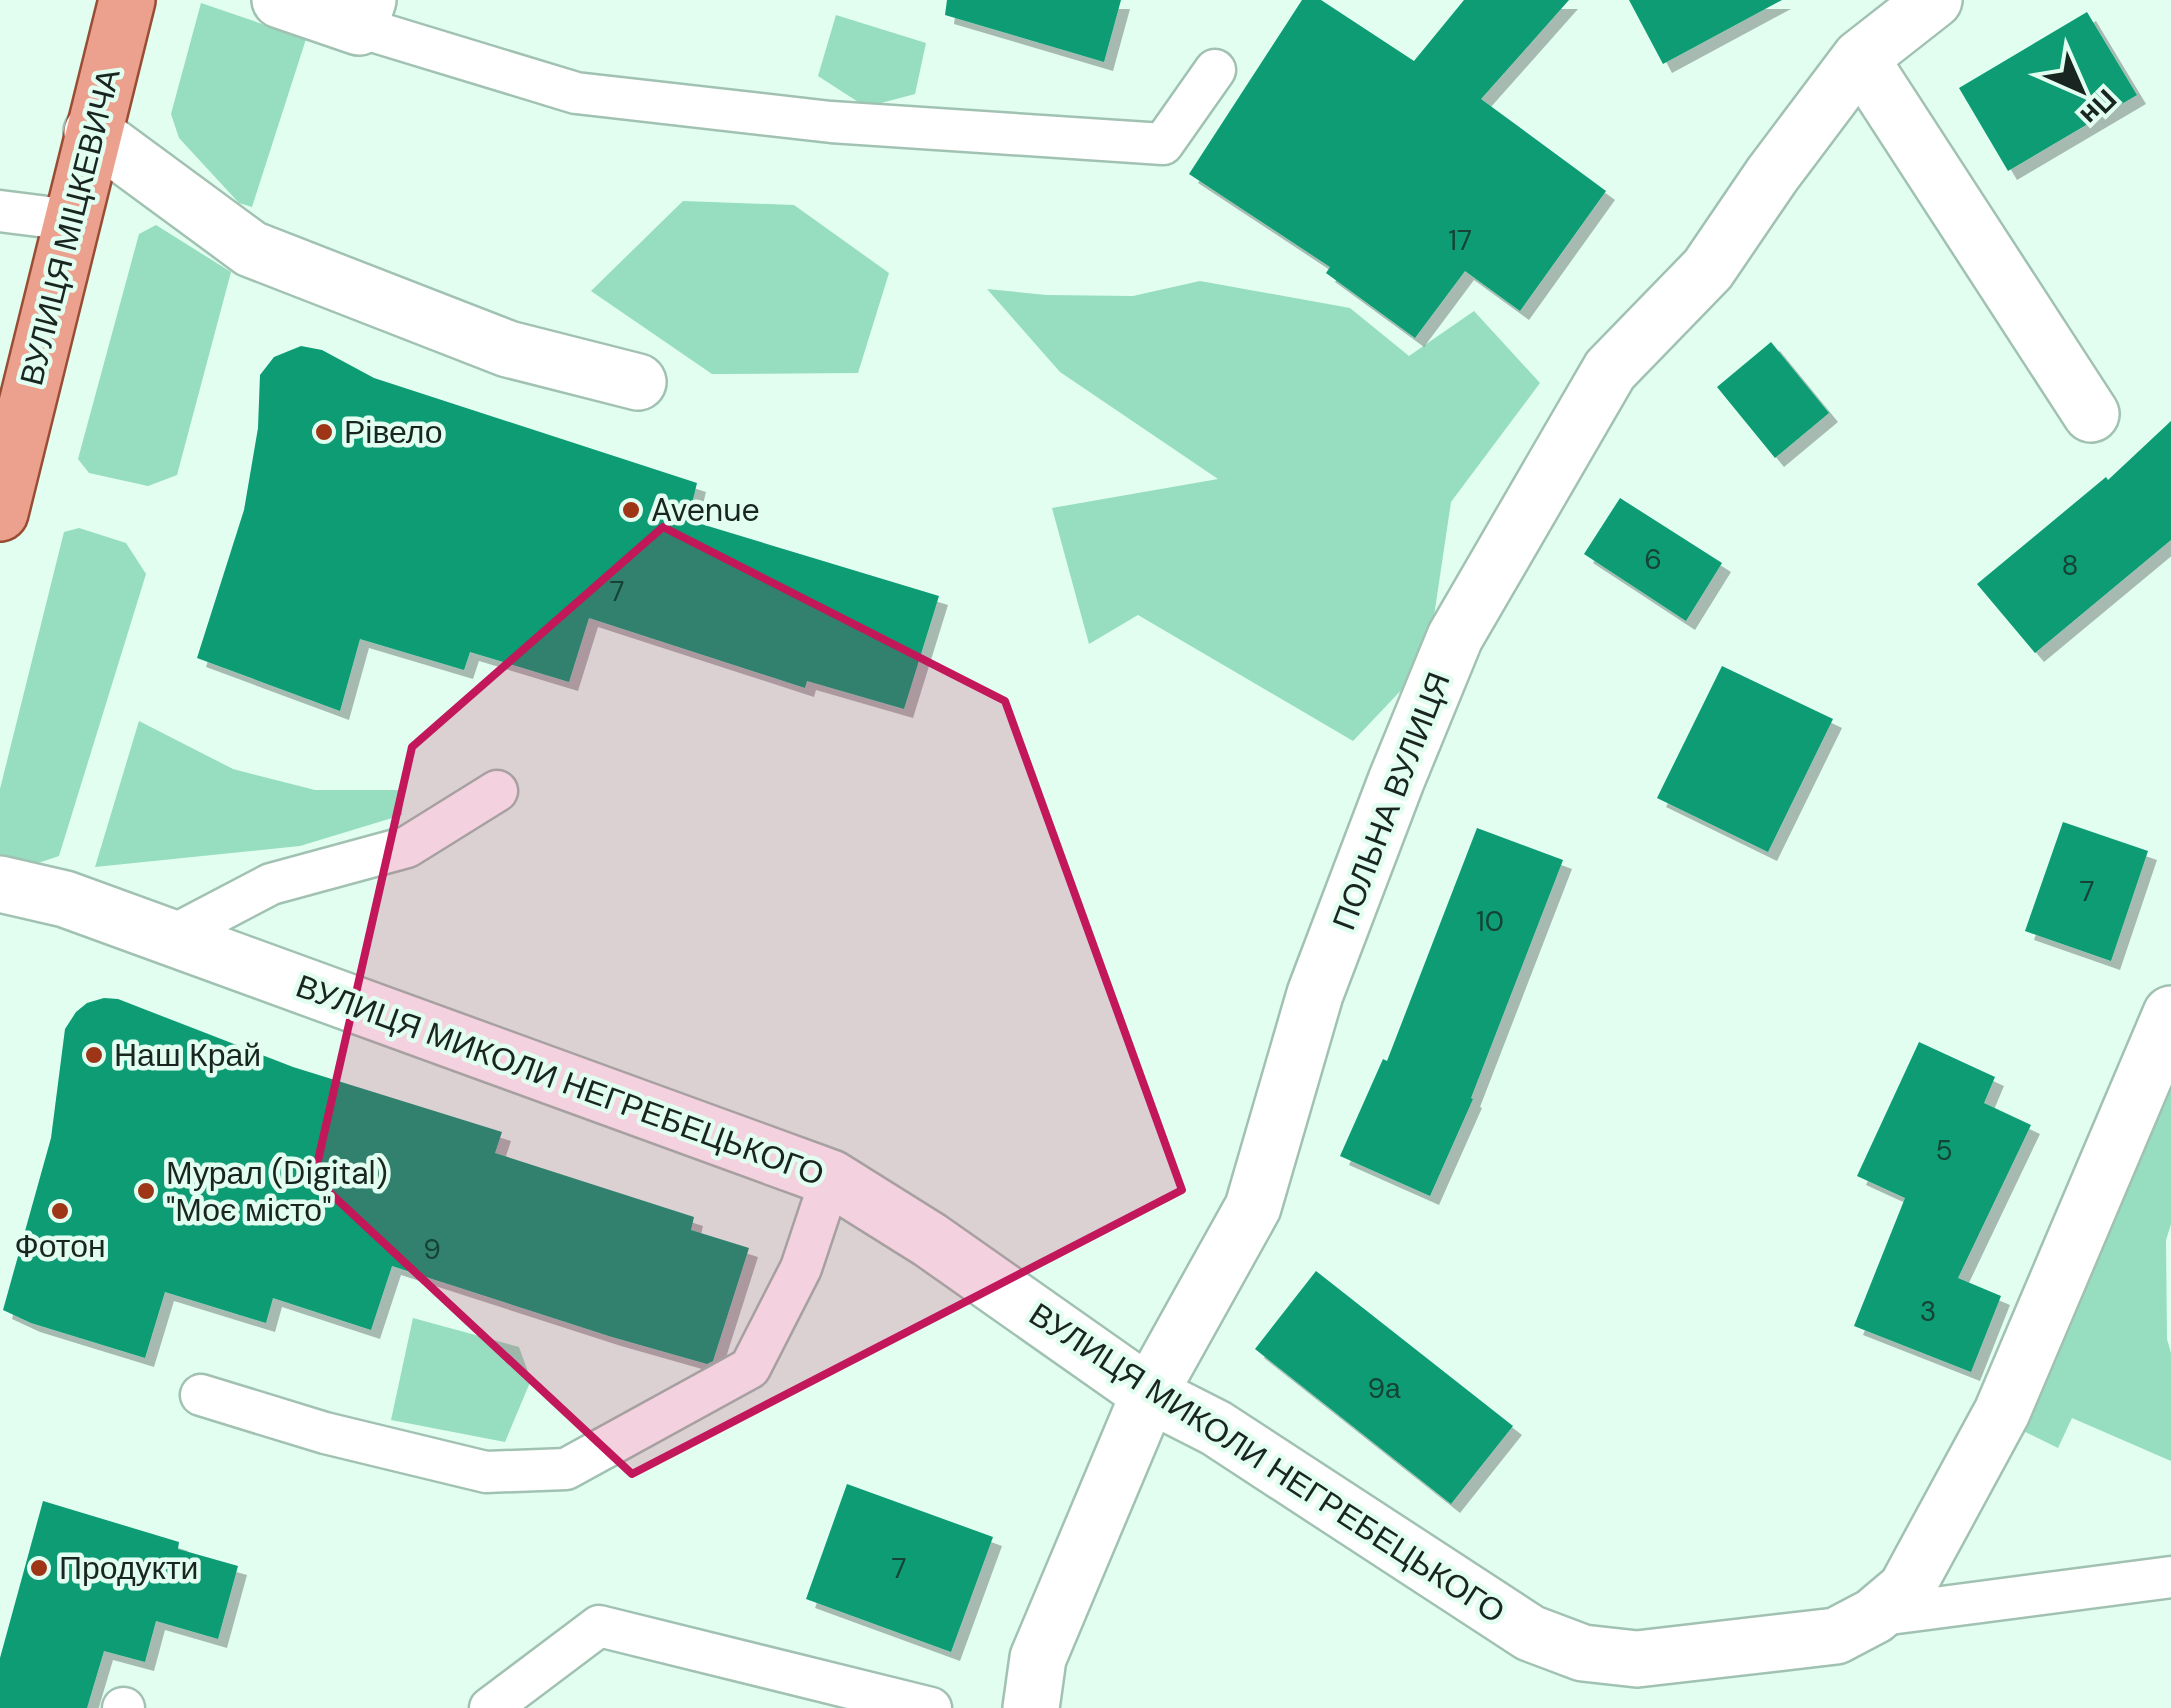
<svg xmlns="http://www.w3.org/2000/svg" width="2171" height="1708" font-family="'DM Sans',sans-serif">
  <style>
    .green { fill: #96debf }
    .building { fill: #0a9c73; filter: url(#shadow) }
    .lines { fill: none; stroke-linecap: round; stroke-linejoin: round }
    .lane-casing { stroke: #a1c2b3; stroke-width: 45 }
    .street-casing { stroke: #a1c2b3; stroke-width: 60 }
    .primary-casing { stroke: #994d35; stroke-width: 60 }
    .lane { stroke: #fff; stroke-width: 40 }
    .street { stroke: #fff; stroke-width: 55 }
    .primary { stroke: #eba18d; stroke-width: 55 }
    .marked { fill: #c2185b; fill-opacity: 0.2; stroke: #c2185b; stroke-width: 8; stroke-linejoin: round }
    .poi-dot { fill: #9d3516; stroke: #e2fef1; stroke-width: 4 }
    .labels { text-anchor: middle; stroke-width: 9; stroke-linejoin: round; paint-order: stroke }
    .number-label { font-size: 28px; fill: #154335 }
    .street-label { font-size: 32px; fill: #192520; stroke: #e2fef1 }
    .poi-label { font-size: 32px; fill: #192520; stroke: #e2fef1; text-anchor: start }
  </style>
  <defs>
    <filter id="shadow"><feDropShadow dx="9" dy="9" stdDeviation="0" flood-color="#0004"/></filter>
  </defs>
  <rect width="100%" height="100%" fill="#e2fef1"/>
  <path class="green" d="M 201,3 L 306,39 L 252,207 L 239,203 L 179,138 L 171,114 Z
    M 836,15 L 926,43 L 915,94 L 866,107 L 818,76 Z
    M 683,201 L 794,205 L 889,273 L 858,373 L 712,374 L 591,291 Z
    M 156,225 L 231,272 L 177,475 L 148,486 L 89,473 L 78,459 L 139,234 Z
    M 1200,281 L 1350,308 L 1409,356 L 1474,311 L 1540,383 L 1451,502 L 1427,663 L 1353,741 L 1138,615 L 1089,644 L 1052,508 L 1218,479 L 1060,372 L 987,289 L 1047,295 L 1133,296 Z
    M 79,528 L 126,543 L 146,574 L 59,856 L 29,866 L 0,860 L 0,789 L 64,532 Z
    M 139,721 L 233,769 L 315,790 L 403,790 L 402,815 L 300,846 L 95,867 Z
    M 2171,1056 L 2171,1224 L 2166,1240 L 2167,1339 L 2171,1353 L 2171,1461 L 2072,1418 L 2058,1448 L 2015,1427 Z
    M 413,1318 L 519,1347 L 531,1380 L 505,1442 L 391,1420 Z"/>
  <path class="building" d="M 947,0 L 1121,0 L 1104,62 L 945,15 Z
    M 1302,0 L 1321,0 L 1414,61 L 1464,0 L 1569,0 L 1481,99 L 1606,191 L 1520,311 L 1465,271 L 1415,338 L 1326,273 L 1330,267 L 1189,174 Z
    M 1629,0 L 1782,0 L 1663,64 Z
    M 2087,12 L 2137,95 L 2008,171 L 1959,88 Z
    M 1771,342 L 1829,413 L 1775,458 L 1717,387 Z
    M 301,346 L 322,350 L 374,378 L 697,483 L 688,520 L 939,596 L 904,709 L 807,681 L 805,688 L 589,618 L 569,682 L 470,652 L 464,670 L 360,639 L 340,711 L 197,658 L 244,510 L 258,428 L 260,375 L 274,357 Z
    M 2171,421 L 2171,540 L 2035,653 L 1977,584 L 2106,477 L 2108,480 Z
    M 1620,498 L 1722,563 L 1686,621 L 1584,554 Z
    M 1722,666 L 1833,719 L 1768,852 L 1657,798 Z
    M 2063,822 L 2148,851 L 2111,961 L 2025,931 Z
    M 1477,828 L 1563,860 L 1471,1098 L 1473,1099 L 1430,1196 L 1340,1156 L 1383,1059 L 1387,1061 Z
    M 104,998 L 118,999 L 293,1067 L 502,1132 L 495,1153 L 694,1217 L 691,1230 L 749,1248 L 713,1361 L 707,1364 L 612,1337 L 392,1266 L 371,1330 L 273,1298 L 266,1323 L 165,1292 L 145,1358 L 31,1323 L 3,1310 L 51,1138 L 65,1029 L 76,1012 L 87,1003 Z
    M 1919,1042 L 1995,1077 L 1984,1103 L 2031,1125 L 1958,1278 L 2001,1296 L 1971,1372 L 1854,1326 L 1905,1198 L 1857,1176 Z
    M 1316,1271 L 1513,1426 L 1451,1504 L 1255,1349 Z
    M 847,1484 L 993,1537 L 951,1652 L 806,1599 Z
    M 43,1501 L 179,1542 L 178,1549 L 238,1566 L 218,1639 L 156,1621 L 145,1662 L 104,1651 L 87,1708 L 0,1708 L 0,1658 Z"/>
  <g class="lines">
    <defs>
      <path id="lane" d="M 359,27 L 576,93 L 831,122 L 1163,144 L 1215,70
        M 0,211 L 71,220
        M 170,937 L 271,884 L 407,847 L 497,791
        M 201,1395 L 325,1433 L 486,1472 L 566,1469 L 750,1368 L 801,1268 L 831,1178
        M 1874,1616 L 2171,1577
        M 123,1708 L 124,1708
        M 490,1708 L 599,1626 L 931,1708"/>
      <path id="street" d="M 280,0 L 359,27 L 368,0
        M 1860,58 L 2091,414
        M 92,132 L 251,249 L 508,349 L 638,382
        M 0,884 L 65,899 L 831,1178 L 930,1240 L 1149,1394 L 1216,1428 L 1530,1633 L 1583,1653 L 1637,1659 L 1836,1636 L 1874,1616 L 1906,1589 L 2002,1412 L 2171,1014
        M 1031,1708 L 1038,1658 L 1149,1394 L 1253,1207 L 1315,994 L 1396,781 L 1455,637 L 1610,370 L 1708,269 L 1772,175 L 1860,58 L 1934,0"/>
      <path id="primary" d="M 0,513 L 127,0"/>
    </defs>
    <use href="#lane" class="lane-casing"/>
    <use href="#street" class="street-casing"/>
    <use href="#primary" class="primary-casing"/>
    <use href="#lane" class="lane"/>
    <use href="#street" class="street"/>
    <use href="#primary" class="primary"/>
  </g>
  <path class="marked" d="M 663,527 L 1005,701 L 1182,1190 L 632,1474 L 314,1178 L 412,747 Z"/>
  <g class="poi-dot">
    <circle cx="324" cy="432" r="10"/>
    <circle cx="631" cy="510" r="10"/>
    <circle cx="94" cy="1055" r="10"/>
    <circle cx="146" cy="1191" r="10"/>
    <circle cx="60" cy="1211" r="10"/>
    <circle cx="39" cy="1568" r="10"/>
  </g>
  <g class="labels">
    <g class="number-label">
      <text x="1460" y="250">17</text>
      <text x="1653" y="569">6</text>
      <text x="2070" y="575">8</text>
      <text x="617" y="601">7</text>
      <text x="2087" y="901">7</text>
      <text x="1490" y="931">10</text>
      <text x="1944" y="1160">5</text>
      <text x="432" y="1259">9</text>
      <text x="1928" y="1321">3</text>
      <text x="1384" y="1398">9а</text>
      <text x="899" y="1578">7</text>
    </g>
    <g class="street-label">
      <text transform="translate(70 227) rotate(-76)" y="11">ВУЛИЦЯ МІЦКЕВИЧА</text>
      <text transform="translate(1391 801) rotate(-69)" y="11">ПОЛЬНА ВУЛИЦЯ</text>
      <text transform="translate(560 1080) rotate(20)" y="11">ВУЛИЦЯ МИКОЛИ НЕГРЕБЕЦЬКОГО</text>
      <text transform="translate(1267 1463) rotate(33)" y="11">ВУЛИЦЯ МИКОЛИ НЕГРЕБЕЦЬКОГО</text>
    </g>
    <g class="poi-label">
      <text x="344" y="443">Рівело</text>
      <text x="651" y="521">Avenue</text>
      <text x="114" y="1066">Наш Край</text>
      <text x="166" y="1184">Мурал (Digital)<tspan x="166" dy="37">"Моє місто"</tspan></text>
      <text x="60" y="1257" text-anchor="middle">Фотон</text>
      <text x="59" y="1579">Продукти</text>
    </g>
  </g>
  <g transform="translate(2081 90) rotate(135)" stroke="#e2fef1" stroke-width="8" paint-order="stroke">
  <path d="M0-8L18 38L0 25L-18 38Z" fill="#192520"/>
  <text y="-15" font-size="28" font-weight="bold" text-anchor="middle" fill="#192520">Пн</text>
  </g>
</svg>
